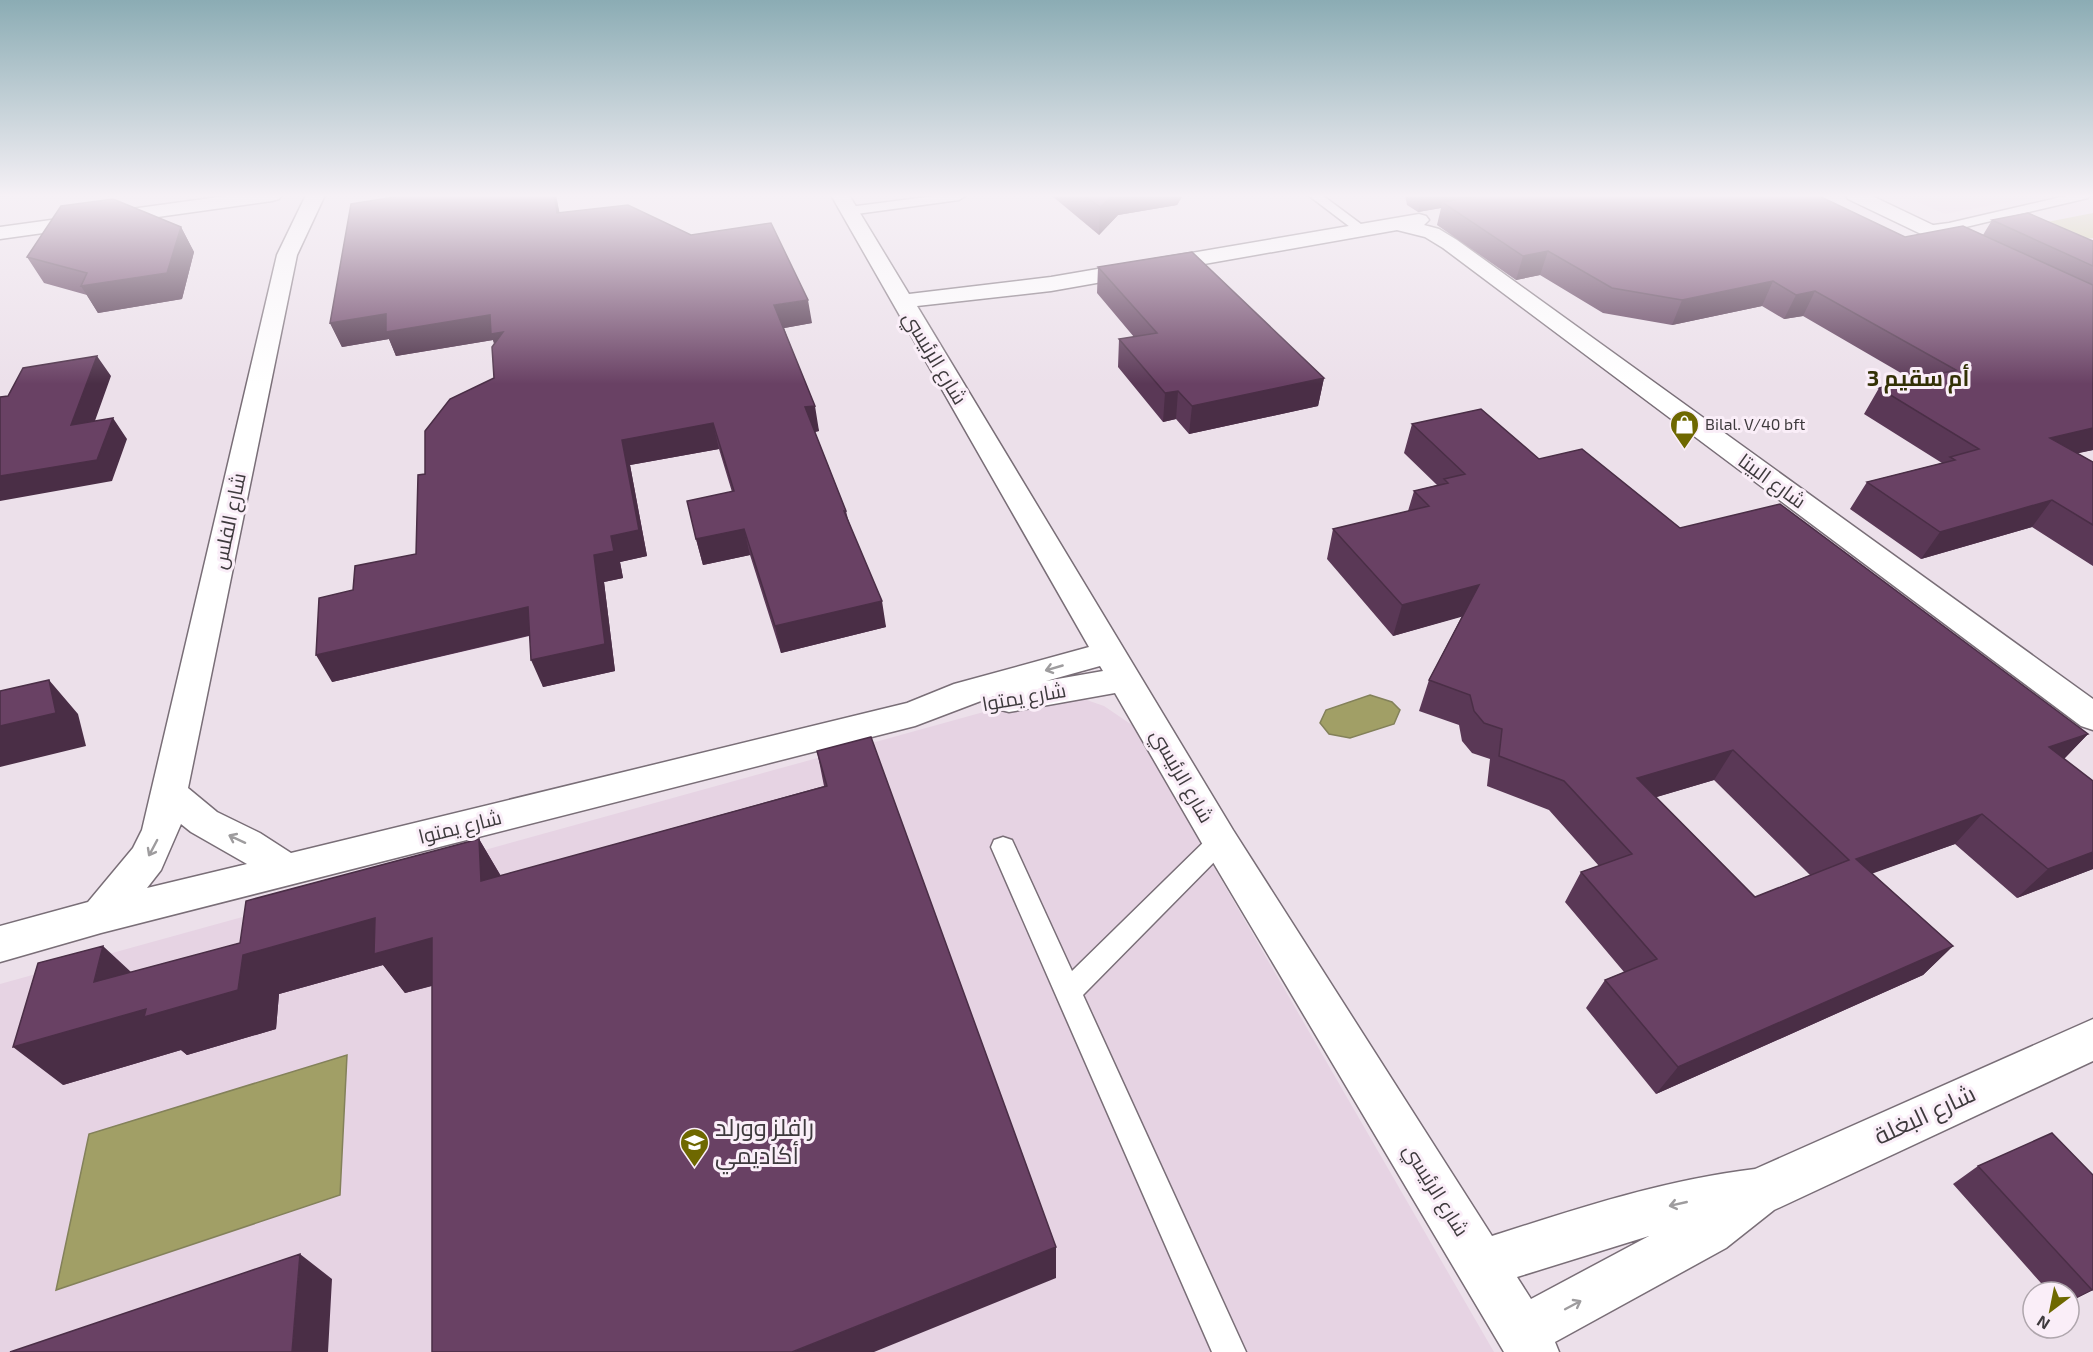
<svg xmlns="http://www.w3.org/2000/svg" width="2093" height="1352" font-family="'Exo 2',Cairo,sans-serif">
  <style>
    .built { fill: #e6d3e3 }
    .green { fill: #c7c695 }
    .water { fill: #a19f66; stroke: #83815a; stroke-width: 1.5 }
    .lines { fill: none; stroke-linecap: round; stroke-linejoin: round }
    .service-casing { stroke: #796e77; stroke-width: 3 }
    .minor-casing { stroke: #796e77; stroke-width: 3 }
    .service { fill: #fff; fill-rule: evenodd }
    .minor { fill: #fff; fill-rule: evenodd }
    .wall { fill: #5a3856; fill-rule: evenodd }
    .shaded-wall { fill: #4a2e46 }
    .building { fill: #694164; stroke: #4a2e46; stroke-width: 1.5; fill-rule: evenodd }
    .oneway { stroke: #9e9c9e }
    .labels { text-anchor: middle; stroke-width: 6; stroke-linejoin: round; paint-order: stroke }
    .far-poi-label { font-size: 16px; fill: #3e3a3d; stroke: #faeef8; text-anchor: start }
    .street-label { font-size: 20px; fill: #3e3a3d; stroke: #faeef8 }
    .far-district-label { font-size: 22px; font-weight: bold; fill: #333105; stroke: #faeef8 }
    .near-street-label { font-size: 24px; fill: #3e3a3d; stroke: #faeef8 }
    .near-poi-label { font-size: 24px; fill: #3e3a3d; stroke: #faeef8; text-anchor: start }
  </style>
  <rect width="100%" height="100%" fill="#ece0ea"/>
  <path class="built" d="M 1902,195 L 2047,195 L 1945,214 Z
    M 1078,697 L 1104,706 L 1132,725 L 1494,1352 L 0,1352 L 0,984 L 1031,699 Z"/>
  <path class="green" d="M 2093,213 L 2093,238 L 2085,239 L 2047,222 Z"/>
  <path class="water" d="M 1370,695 L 1392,702 L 1400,710 L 1394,724 L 1350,738 L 1329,734 L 1320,723 L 1326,710 Z
    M 347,1055 L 340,1195 L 56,1290 L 89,1134 Z"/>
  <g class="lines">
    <defs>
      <path id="service" d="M 942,195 L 965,196 L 959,200 L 849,215 L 843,211 L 849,207 Z
        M 1308,195 L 1322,195 L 1369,230 L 1368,233 L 1358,233 Z
        M 2070,195 L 2090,195 L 2088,198 L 1949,231 L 1926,234 L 1920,230 L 1926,226 L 1949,223 Z
        M 1220,831 L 1228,834 L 1232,841 L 1228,848 L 1083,995 L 1246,1352 L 1212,1352 L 991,847 L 994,840 L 1003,837 L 1012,840 L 1072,971 L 1212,834 Z"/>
      <path id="minor" d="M 233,195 L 282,195 L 279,199 L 272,201 L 0,239 L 0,227 Z
        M 306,195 L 325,195 L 297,255 L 188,788 L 217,812 L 260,833 L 291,853 L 907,703 L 954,684 L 1089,647 L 831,195 L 849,195 L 909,294 L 1051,277 L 1419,214 L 1426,216 L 1429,220 L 1424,225 L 1439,229 L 1457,240 L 2093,699 L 2093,730 L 2081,726 L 1443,248 L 1425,237 L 1397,230 L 1051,291 L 917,306 L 1233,830 L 1492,1236 C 1579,1208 1664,1180 1755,1169 L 2093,1019 L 2093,1061 L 1774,1210 L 1726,1248 L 1555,1342 L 1559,1352 L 1504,1352 L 1207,852 L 1115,693 L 1009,712 L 997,709 L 992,700 L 994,696 L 915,726 L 101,933 L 0,962 L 0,926 L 88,902 L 133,848 L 142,830 L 277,255 ZM 1100,666 L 1103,671 L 1046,681 ZM 181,824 L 191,832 L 247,864 L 147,888 L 161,870 ZM 1649,1236 L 1531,1299 L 1517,1277 Z
        M 1845,195 L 1870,195 L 1979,247 L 1982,251 L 1979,255 L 1972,257 L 1965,255 L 1848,199 Z"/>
    </defs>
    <use href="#service" class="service-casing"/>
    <use href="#minor" class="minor-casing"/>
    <use href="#service" class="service"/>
    <use href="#minor" class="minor"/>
  </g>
  <path class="wall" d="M 556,195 L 559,213 L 812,323 L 784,328 L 819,431 L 815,432 L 846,511 L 848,519 L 886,627 L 781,653 L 750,555 L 703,565 L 696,539 L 732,492 L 719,449 L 630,465 L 647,556 L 620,562 L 623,578 L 604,582 L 615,671 L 543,687 L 529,636 L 332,682 L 353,590 L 416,554 L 425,474 L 494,378 L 494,344 L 493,340 L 396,356 L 389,339 L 342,347 L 330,323 Z
    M 1051,195 L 1183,195 L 1177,205 L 1118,215 L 1099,235 Z
    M 1405,195 L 1817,195 L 1905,237 L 1983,235 L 1992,220 L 2093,241 L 2093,450 L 2077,453 L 2093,462 L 2093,566 L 2032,527 L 1921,559 L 1850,509 L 1867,482 L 1942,463 L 1864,414 L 1879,388 L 1913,380 L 1803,316 L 1784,319 L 1762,306 L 1672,325 L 1603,313 L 1540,275 L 1516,280 L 1437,225 L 1441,208 L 1418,212 L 1407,205 Z
    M 181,227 L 194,252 L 182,299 L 98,313 L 87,295 L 44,283 L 27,257 Z
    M 1098,267 L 1324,378 L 1318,406 L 1189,434 L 1176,419 L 1163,422 L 1118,367 L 1119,339 L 1134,337 L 1097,293 Z
    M 1412,424 L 1539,459 L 1680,528 L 2088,734 L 2064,759 L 2093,869 L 2017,898 L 1955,844 L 1872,873 L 1953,946 L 1923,975 L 1656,1094 L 1586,1008 L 1605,980 L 1624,972 L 1565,902 L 1581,872 L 1599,866 L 1549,810 L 1487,786 L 1490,759 L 1472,753 L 1462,741 L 1459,725 L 1419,711 L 1429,680 L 1462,616 L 1393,636 L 1327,559 L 1333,529 L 1408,511 L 1414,491 L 1437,485 L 1404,453 ZM 1714,780 L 1810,875 L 1755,897 L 1656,797 Z
    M 817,751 L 1056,1247 L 1056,1278 L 432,986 L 405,993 L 383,965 L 279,994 L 276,1029 L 187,1055 L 181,1050 L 63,1085 L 131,972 L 240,943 L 479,839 L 501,876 L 824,786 Z
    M 1978,1166 L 2093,1290 L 2069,1302 L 2069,1292 L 2049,1292 L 1953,1184 Z"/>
  <path class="shaded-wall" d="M 0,195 L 18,195 L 0,197 Z
    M 554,195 L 556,195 L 564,235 L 557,213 Z
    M 1113,195 L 1183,195 L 1177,205 L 1118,215 L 1099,235 L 1100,207 Z
    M 1422,195 L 1521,195 L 1442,202 L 1441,208 L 1418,212 Z
    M 181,227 L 194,252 L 182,299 L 98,313 L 81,286 Z
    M 1548,251 L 1540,275 L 1516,280 L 1523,256 Z
    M 1773,281 L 1762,306 L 1672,325 L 1682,300 Z
    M 1815,291 L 1803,316 L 1784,319 L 1796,295 Z
    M 808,300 L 812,323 L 779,329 L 774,305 Z
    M 386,314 L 490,315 L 503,332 L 500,359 L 493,340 L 396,356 L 389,339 L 342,347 L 330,323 Z
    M 97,356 L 111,376 L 86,446 L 71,425 Z
    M 1324,378 L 1318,406 L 1189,434 L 1192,406 Z
    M 1178,391 L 1176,419 L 1163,422 L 1165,393 Z
    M 815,406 L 819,431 L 809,433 L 805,407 Z
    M 113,418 L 127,439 L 112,481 L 0,501 L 0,476 Z
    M 713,423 L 719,449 L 630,465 L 647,556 L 620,562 L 623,578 L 604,582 L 615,671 L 543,687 L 531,660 L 594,555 L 611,536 L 622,440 Z
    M 2093,428 L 2093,450 L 2030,464 L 2050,438 Z
    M 2052,500 L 2032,527 L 1921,559 L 1940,532 Z
    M 744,529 L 750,555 L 703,565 L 696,539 Z
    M 1479,585 L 1468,615 L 1393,636 L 1402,605 Z
    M 882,601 L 886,627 L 781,653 L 775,626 Z
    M 528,607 L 539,633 L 332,682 L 316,655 Z
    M 49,680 L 78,714 L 86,746 L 0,767 L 0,726 Z
    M 2088,734 L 2059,764 L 2049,747 Z
    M 1733,750 L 1714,780 L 1620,808 L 1637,778 Z
    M 1982,814 L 1955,844 L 1832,888 L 1856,859 Z
    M 479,839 L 503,880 L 481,881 Z
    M 2093,852 L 2093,869 L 2017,898 L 2048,869 Z
    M 375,918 L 432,938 L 460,978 L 405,993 L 383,965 L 279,994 L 276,1029 L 187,1055 L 181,1050 L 63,1085 L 13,1047 L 94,982 L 103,946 L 145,985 L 243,955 Z
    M 1953,946 L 1923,975 L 1656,1094 L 1678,1067 Z
    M 1056,1247 L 1056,1278 L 874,1352 L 792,1352 Z
    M 300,1254 L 332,1279 L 328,1352 L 292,1352 Z
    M 2093,1289 L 2093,1290 L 2069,1302 L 2069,1301 Z"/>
  <path class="building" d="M 402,195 L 554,195 L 557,213 L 628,205 L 691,235 L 771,223 L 808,300 L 774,305 L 815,406 L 805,407 L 846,511 L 844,511 L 882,601 L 775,626 L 744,529 L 696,539 L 687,501 L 734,491 L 713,423 L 622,440 L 639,530 L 611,536 L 614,551 L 594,555 L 605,644 L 531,660 L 528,607 L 316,655 L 319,598 L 353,590 L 355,566 L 416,554 L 418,475 L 425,474 L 425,431 L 450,399 L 494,378 L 492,347 L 503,332 L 491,334 L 490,315 L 386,332 L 386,314 L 330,323 L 351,204 L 401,196 Z
    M 1084,195 L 1113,195 L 1100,207 Z
    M 1488,195 L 1817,195 L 1905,237 L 1963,226 L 2093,285 L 2093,428 L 2050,438 L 2093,462 L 2093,525 L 2052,500 L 1940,532 L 1867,482 L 1955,460 L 1950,457 L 1979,449 L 1879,388 L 1956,370 L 1815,291 L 1796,295 L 1773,281 L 1682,300 L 1612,288 L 1548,251 L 1523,256 L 1442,202 Z
    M 113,199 L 181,227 L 167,273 L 81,286 L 87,273 L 27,257 L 61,206 Z
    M 2028,213 L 2093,241 L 2093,266 L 1992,220 Z
    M 1192,252 L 1324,378 L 1192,406 L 1178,391 L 1165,393 L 1119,339 L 1157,333 L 1098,267 Z
    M 97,356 L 71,425 L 113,418 L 97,460 L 0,476 L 0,397 L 8,396 L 23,368 Z
    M 1481,409 L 1539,459 L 1582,449 L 1680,528 L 1780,504 L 2088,734 L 2049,747 L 2093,781 L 2093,852 L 2048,869 L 1982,814 L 1856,859 L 1953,946 L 1678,1067 L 1605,980 L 1657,959 L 1581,872 L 1632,854 L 1564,781 L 1499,756 L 1502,729 L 1484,723 L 1474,711 L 1470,695 L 1429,680 L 1479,585 L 1402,605 L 1333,529 L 1429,506 L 1414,491 L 1448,483 L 1444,479 L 1465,474 L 1412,424 ZM 1733,750 L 1849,860 L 1755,897 L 1637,778 Z
    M 49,680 L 56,713 L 0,726 L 0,691 Z
    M 871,737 L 1056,1247 L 792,1352 L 432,1352 L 432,938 L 374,954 L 375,918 L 243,955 L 238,990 L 144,1017 L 146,1009 L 13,1047 L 38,963 L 103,946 L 94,982 L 240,943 L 246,901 L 479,839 L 481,881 L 827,786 L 817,751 Z
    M 2052,1133 L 2093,1175 L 2093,1289 L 2092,1290 L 1978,1166 Z
    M 300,1254 L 292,1352 L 10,1352 Z"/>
  <defs><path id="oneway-shaft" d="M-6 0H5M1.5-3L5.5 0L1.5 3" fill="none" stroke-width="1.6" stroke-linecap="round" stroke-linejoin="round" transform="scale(1.5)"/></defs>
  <g class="oneway">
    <use href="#oneway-shaft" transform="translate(1054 668) rotate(164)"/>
    <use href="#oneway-shaft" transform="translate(237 839) rotate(-155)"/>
    <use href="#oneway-shaft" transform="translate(153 848) rotate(118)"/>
    <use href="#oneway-shaft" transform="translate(1678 1204) rotate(167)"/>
    <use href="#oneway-shaft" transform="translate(1573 1305) rotate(-28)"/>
  </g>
  <linearGradient id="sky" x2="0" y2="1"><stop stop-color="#8bacb4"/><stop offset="0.51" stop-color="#f6f1f6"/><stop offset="1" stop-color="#f6f1f6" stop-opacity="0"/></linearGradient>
  <rect width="2093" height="384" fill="url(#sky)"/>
  <defs>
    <symbol id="shop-pin" viewBox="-11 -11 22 30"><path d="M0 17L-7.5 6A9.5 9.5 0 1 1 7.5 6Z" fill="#6e6800" stroke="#faeef8"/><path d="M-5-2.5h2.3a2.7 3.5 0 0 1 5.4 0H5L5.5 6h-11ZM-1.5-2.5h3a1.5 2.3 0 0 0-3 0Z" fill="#fff"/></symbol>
    <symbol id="school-pin" viewBox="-11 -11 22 30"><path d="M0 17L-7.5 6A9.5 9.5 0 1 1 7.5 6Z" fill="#6e6800" stroke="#faeef8"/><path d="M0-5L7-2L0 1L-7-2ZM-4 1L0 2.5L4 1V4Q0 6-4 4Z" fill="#fff"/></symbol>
  </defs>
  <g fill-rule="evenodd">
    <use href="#shop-pin" x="1668" y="408" width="33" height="45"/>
    <use href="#school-pin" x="678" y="1126" width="33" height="45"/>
  </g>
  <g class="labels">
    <g class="far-poi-label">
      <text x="1705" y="430">Bilal. V/40 bft</text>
    </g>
    <g class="street-label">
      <text transform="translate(935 358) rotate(59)" y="7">شارع الرئيسي</text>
      <text transform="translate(1772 481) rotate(36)" y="7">شارع البيتا</text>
      <text transform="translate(229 521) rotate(-78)" y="7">شارع الفلس</text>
      <text transform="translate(1024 697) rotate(-10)" y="7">شارع يمتوا</text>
      <text transform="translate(1182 776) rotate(60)" y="7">شارع الرئيسي</text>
      <text transform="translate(460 827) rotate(-14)" y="7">شارع يمتوا</text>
      <text transform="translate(1436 1190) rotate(58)" y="7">شارع الرئيسي</text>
    </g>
    <g class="far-district-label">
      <text x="1918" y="386">أم سقيم 3</text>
    </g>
    <g class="near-street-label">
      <text transform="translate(1925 1115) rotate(-25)" y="8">شارع البغلة</text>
    </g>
    <g class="near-poi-label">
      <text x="715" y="1136">رافلز وورلد<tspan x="715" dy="28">أكاديمي</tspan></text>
    </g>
  </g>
  <g transform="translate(2051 1310) rotate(212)"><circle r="28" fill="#faeef8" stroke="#afa6ad" stroke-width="1.5"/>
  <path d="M0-4.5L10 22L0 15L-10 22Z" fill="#6e6800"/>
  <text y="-9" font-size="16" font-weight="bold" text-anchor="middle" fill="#3e3a3d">N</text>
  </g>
</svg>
